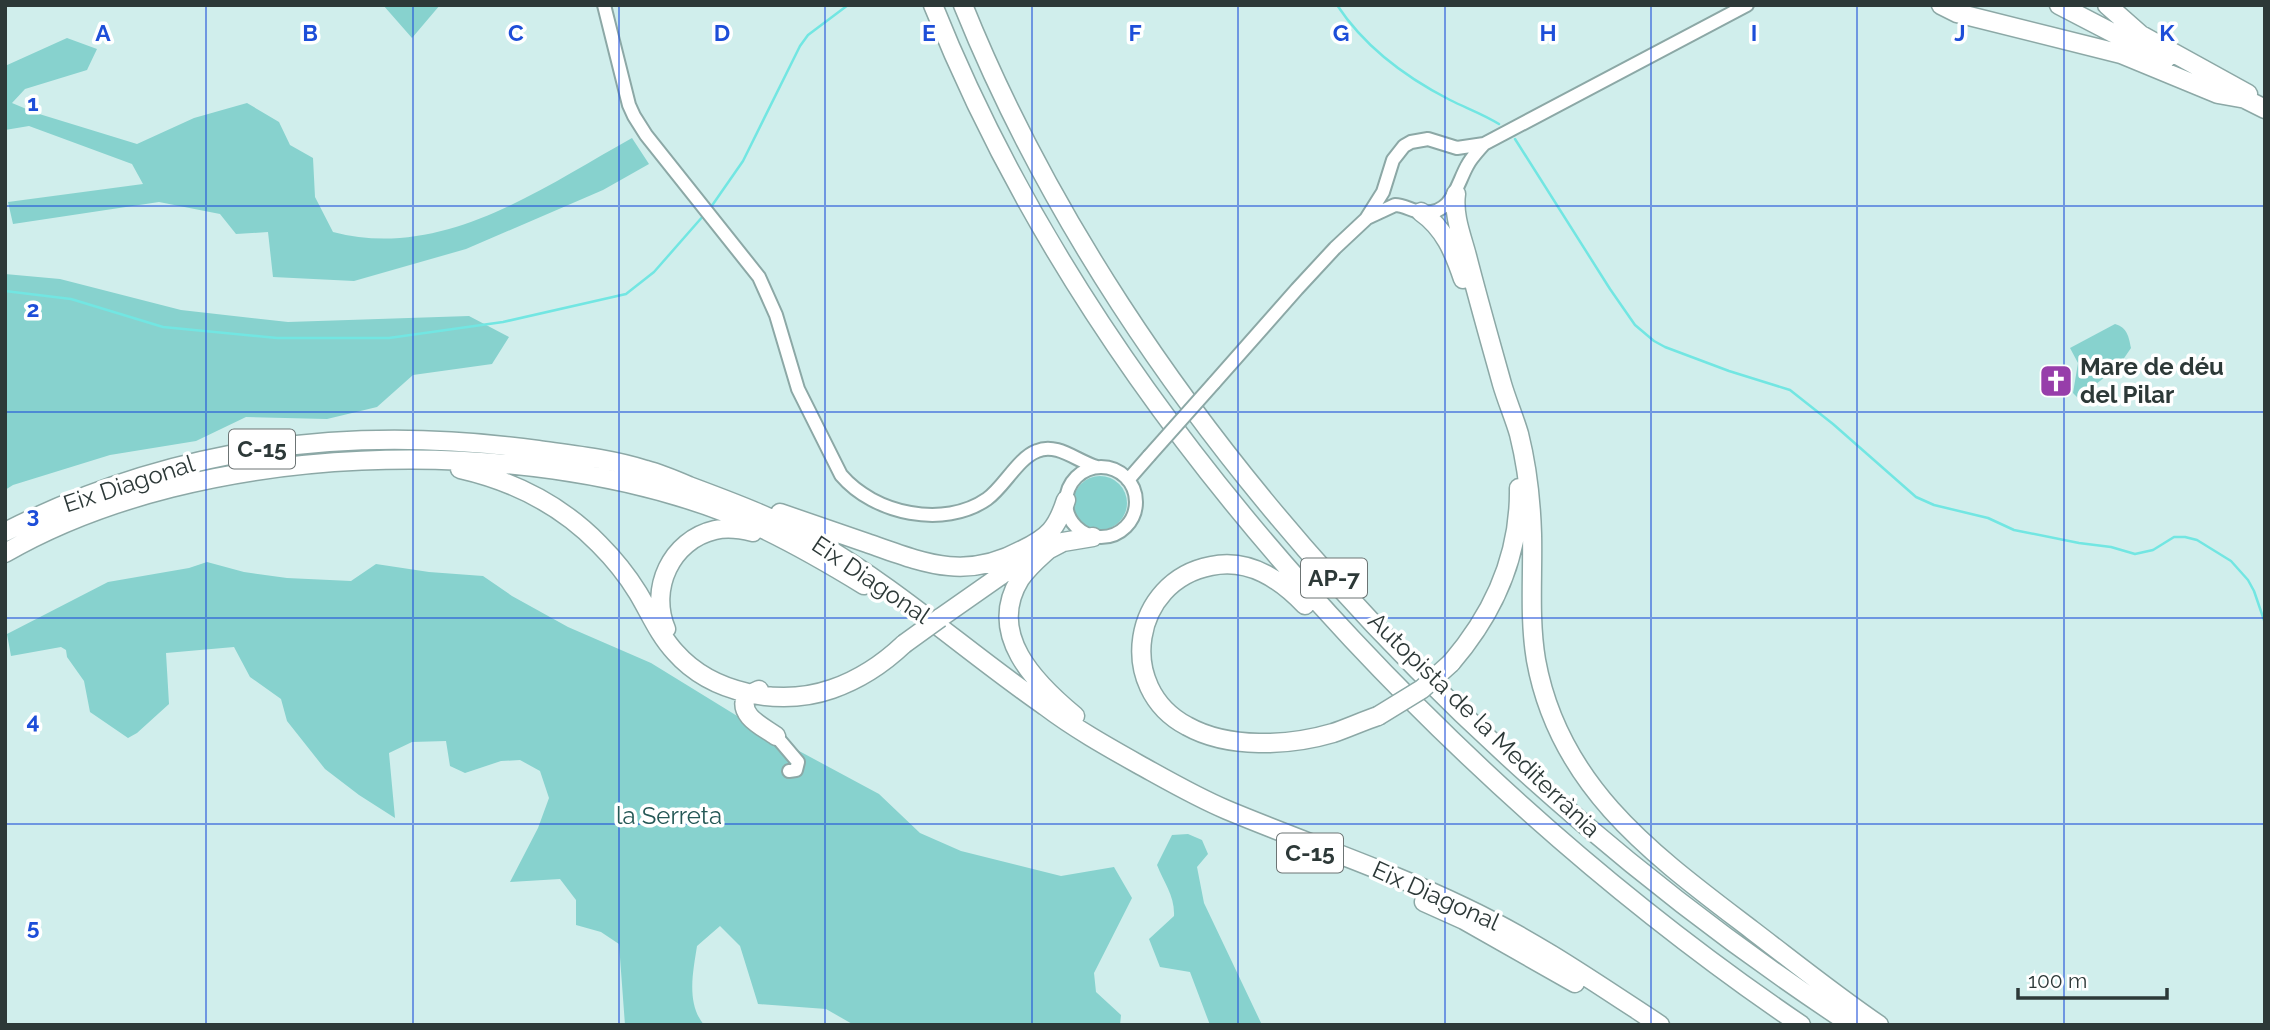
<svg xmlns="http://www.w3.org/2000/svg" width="2270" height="1030" font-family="Raleway,sans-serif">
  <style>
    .green { fill: #87d2ce }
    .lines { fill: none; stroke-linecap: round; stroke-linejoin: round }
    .stream { stroke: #72e6e2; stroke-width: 2.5 }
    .minor-casing { stroke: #8ca8a6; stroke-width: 16 }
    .highway-casing { stroke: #8ca8a6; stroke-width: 21 }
    .minor { stroke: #fff; stroke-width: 12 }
    .highway { stroke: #fff; stroke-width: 18 }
    .minor-bridge-casing { stroke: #8ca8a6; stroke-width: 16; stroke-linecap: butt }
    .highway-bridge-casing { stroke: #8ca8a6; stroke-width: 21; stroke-linecap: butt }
    .minor-bridge { stroke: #fff; stroke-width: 12 }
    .highway-bridge { stroke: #fff; stroke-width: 18 }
    .grid { fill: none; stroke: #1d4ed8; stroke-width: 2; stroke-opacity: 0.55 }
    .labels { text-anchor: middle; stroke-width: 7; stroke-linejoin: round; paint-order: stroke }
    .shield { fill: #fff; stroke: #6c7474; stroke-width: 2 }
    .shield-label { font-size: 23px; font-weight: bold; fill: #2d3938 }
    .poi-label { font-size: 24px; font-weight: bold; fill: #2d3938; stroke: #fff; text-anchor: start }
    .street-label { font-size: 24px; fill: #2d3938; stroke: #fff }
    .park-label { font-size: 24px; fill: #255856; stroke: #fff }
    .grid-label { font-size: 23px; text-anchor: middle; font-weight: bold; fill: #1d4ed8; stroke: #fff; stroke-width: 7; stroke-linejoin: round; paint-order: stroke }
  </style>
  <rect width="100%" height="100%" fill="#d0eeec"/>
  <path class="green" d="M 383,5 L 440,5 L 412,38 Z
    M 67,38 L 97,49 L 87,70 L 25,89 L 12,103 L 36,113 L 137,144 L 194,118 L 247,103 L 279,122 L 290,145 L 313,158 L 315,197 L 333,232 C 442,261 542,188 632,138 L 649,164 L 603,190 L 466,249 L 354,281 L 273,277 L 268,232 L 236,234 L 220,214 L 159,202 L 13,224 L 8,202 L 143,184 L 132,164 L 29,126 L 5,130 L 5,66 Z
    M 5,274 L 60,279 L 181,310 L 288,322 L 469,316 L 509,337 L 492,364 L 413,375 L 377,407 L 327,419 L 246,417 L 196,441 L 110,455 L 13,485 L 5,490 Z
    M 2115,324 C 2127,327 2129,337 2131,348 L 2118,367 L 2078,398 L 2073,393 L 2078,363 L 2070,348 Z
    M1073 503a27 27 0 1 1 54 0a27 27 0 1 1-54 0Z
    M 207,562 L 244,572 L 287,578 L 351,581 L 376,564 L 429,572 L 483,576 L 512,596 L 568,627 L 651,663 L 760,730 L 879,794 L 920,833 L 961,851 L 1061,876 L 1114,867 L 1132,898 L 1094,973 L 1096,992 L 1121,1015 L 1120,1025 L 854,1025 L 826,1009 L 758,1004 L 740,946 L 720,926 L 697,946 C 693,972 686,1003 704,1025 L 625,1025 L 619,944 L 601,932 L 576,925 L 576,900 L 560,879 L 510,882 L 538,828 L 549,798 L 540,771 L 520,760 L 501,761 L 465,773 L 450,766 L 446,741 L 412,742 L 389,753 L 395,818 L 359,795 L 325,769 L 287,721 L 281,699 L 250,677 L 234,647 L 166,653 L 169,704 L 137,733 L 128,738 L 90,712 L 84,681 L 67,657 L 66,650 L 61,647 L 11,656 L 7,634 L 108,582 L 189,568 Z
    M 1188,834 L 1202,840 L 1208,854 L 1197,867 L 1204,903 L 1262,1025 L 1210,1025 L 1190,972 L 1160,967 L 1149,939 L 1174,916 C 1175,896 1164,883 1157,865 L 1172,835 Z"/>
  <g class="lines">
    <path class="stream" d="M 1337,5 C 1364,46 1407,78 1450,100 C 1466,108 1483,114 1499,124
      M 1515,139 L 1610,289 L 1635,325 L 1654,341 L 1665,347 L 1729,371 L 1790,390 L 1833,424 L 1916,497 L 1934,505 L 1988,518 L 2014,530 L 2079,543 L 2111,547 L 2135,554 L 2153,550 L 2174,537 L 2185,537 L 2197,540 L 2231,561 L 2248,580 L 2254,591 L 2265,623
      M 711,207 L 743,161 L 800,46 L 808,35 L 848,5
      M 5,291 L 71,299 L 163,327 L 277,338 L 389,338 L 503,322 L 626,294 L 654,272 L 704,215"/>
    <defs>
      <path id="minor" d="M 604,5 L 629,105 L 634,116 L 646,135 L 759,277 L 776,315 L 798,389 L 841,475 C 874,514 944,529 987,499 C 1004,487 1018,458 1037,451 C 1057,442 1078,462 1097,467
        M 1367,218 L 1395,205 C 1404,205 1412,211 1421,212 C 1452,216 1456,186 1467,166 C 1471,158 1478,151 1484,144
        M 1214,383 L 1297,289 L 1335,248 L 1366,219 L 1383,192 L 1393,160 L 1404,146 L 1411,142 L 1428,139 L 1457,148 L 1484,144 L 1747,5
        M1066 502a35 35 0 1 1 70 0a35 35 0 1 1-70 0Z
        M 1128,480 L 1149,456
        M 776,736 L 798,762 L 796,770 L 789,771"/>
      <path id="highway" d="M 933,5 C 1028,243 1177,452 1352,639 C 1487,783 1638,914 1801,1025
        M 963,5 C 1129,417 1485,784 1852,1025
        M 1941,5 L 1957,13 L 2121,54 L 2218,94 L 2246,99
        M 2059,5 L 2165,60
        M 2107,5 L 2141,35 L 2248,94
        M 2237,95 L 2265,109
        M 1456,194 C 1453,215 1462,237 1467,256 C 1478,299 1490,341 1502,384 C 1507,401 1514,417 1519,434 C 1527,466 1531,501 1532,534 C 1533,576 1529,618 1536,660 C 1559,788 1655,856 1752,930 C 1794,962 1835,995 1879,1025
        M 1421,212 C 1444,228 1454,252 1463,279
        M 460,469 C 513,481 561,505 599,544 C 614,559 627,575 638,593 C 650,613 659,635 675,652 C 712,694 780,707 832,689 C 858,680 884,663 904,644
        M 780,513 C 809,523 838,533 867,543 C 924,563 965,581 1022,550 C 1049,537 1057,528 1066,500
        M 5,532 C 175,446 351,424 538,450 C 574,455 612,459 646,470 C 661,474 675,480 689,486 C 732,502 775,518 815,541 C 897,588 967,652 1045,706 C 1074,728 1106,746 1138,764 C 1167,780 1196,797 1227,810 C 1306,843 1387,870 1464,907 C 1534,940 1596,983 1660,1025
        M 1050,548 C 1039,558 1028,567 1020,579 C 986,634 1035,683 1075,716
        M 5,553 C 201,440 519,433 727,513 C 775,532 820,558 864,585
        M 1040,554 L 1063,542 L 1093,537
        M 1305,605 C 1280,579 1249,558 1211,566 C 1132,581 1115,688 1187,726 C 1228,749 1289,746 1333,733 C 1348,728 1363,721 1378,716
        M 940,618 L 1000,576 L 1022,558
        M 666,629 C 649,589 671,540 715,530 C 727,527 741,529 753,532
        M 1451,663 C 1494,613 1520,554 1519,488
        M 759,690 L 746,696 C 738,716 762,726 776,736
        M 1424,902 L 1464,920 L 1575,983"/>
    </defs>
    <use href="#minor" class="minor-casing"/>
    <use href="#highway" class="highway-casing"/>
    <use href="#minor" class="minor"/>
    <use href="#highway" class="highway"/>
    <defs>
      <path id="minor-bridge" d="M 1149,456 L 1214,383"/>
      <path id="highway-bridge" d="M 904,644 L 940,618
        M 1378,716 L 1422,689 L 1451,663"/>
    </defs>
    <use href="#minor-bridge" class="minor-bridge-casing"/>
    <use href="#highway-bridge" class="highway-bridge-casing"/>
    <use href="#minor-bridge" class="minor-bridge"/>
    <use href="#highway-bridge" class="highway-bridge"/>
  </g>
  <path class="grid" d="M 206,5 L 206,1025M 413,5 L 413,1025M 619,5 L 619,1025M 825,5 L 825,1025M 1032,5 L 1032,1025M 1238,5 L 1238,1025M 1445,5 L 1445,1025M 1651,5 L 1651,1025M 1857,5 L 1857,1025M 2064,5 L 2064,1025M 5,206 L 2265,206M 5,412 L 2265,412M 5,618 L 2265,618M 5,824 L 2265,824"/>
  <defs>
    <symbol id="church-square" viewBox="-11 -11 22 22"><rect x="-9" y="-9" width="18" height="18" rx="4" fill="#973eaa" stroke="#fff"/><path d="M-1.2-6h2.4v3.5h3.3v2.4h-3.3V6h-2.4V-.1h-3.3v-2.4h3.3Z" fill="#fff"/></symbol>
  </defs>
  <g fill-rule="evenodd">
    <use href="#church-square" x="2037" y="362" width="38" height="38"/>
  </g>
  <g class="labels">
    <g class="shield">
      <rect x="229" y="429.5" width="66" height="39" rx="5"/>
      <rect x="1301" y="558.5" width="66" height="39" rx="5"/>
      <rect x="1277" y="833.5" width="66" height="39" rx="5"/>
    </g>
    <g class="shield-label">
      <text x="262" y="457">C-15</text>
      <text x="1334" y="586">AP-7</text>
      <text x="1310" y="861">C-15</text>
    </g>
    <g class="poi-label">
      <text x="2080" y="375">Mare de déu<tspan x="2080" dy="28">del Pilar</tspan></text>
    </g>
    <g class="street-label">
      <text transform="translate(129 484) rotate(-18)" y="8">Eix Diagonal</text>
      <text transform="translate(871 580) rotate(34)" y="8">Eix Diagonal</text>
      <text transform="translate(1484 725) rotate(44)" y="8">Autopista de la Mediterrània</text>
      <text transform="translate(1436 896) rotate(24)" y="8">Eix Diagonal</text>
    </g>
    <g class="park-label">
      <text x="669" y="824">la Serreta</text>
    </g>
  </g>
  <g class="grid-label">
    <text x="103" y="41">A</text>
    <text x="310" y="41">B</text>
    <text x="516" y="41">C</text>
    <text x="722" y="41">D</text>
    <text x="929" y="41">E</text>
    <text x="1135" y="41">F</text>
    <text x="1341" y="41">G</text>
    <text x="1548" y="41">H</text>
    <text x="1754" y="41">I</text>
    <text x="1960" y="41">J</text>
    <text x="2167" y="41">K</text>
    <text x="33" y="111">1</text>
    <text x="33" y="317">2</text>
    <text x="33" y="523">3</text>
    <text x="33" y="729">4</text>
    <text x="33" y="935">5</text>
  </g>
  <rect width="2270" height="1030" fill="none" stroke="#2d3938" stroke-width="14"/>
  <path d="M2018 988v10h149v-10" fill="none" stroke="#2d3938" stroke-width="3.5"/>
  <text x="2028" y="988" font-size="21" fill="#2d3938" stroke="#ffffff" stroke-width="5" paint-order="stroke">100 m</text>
</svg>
